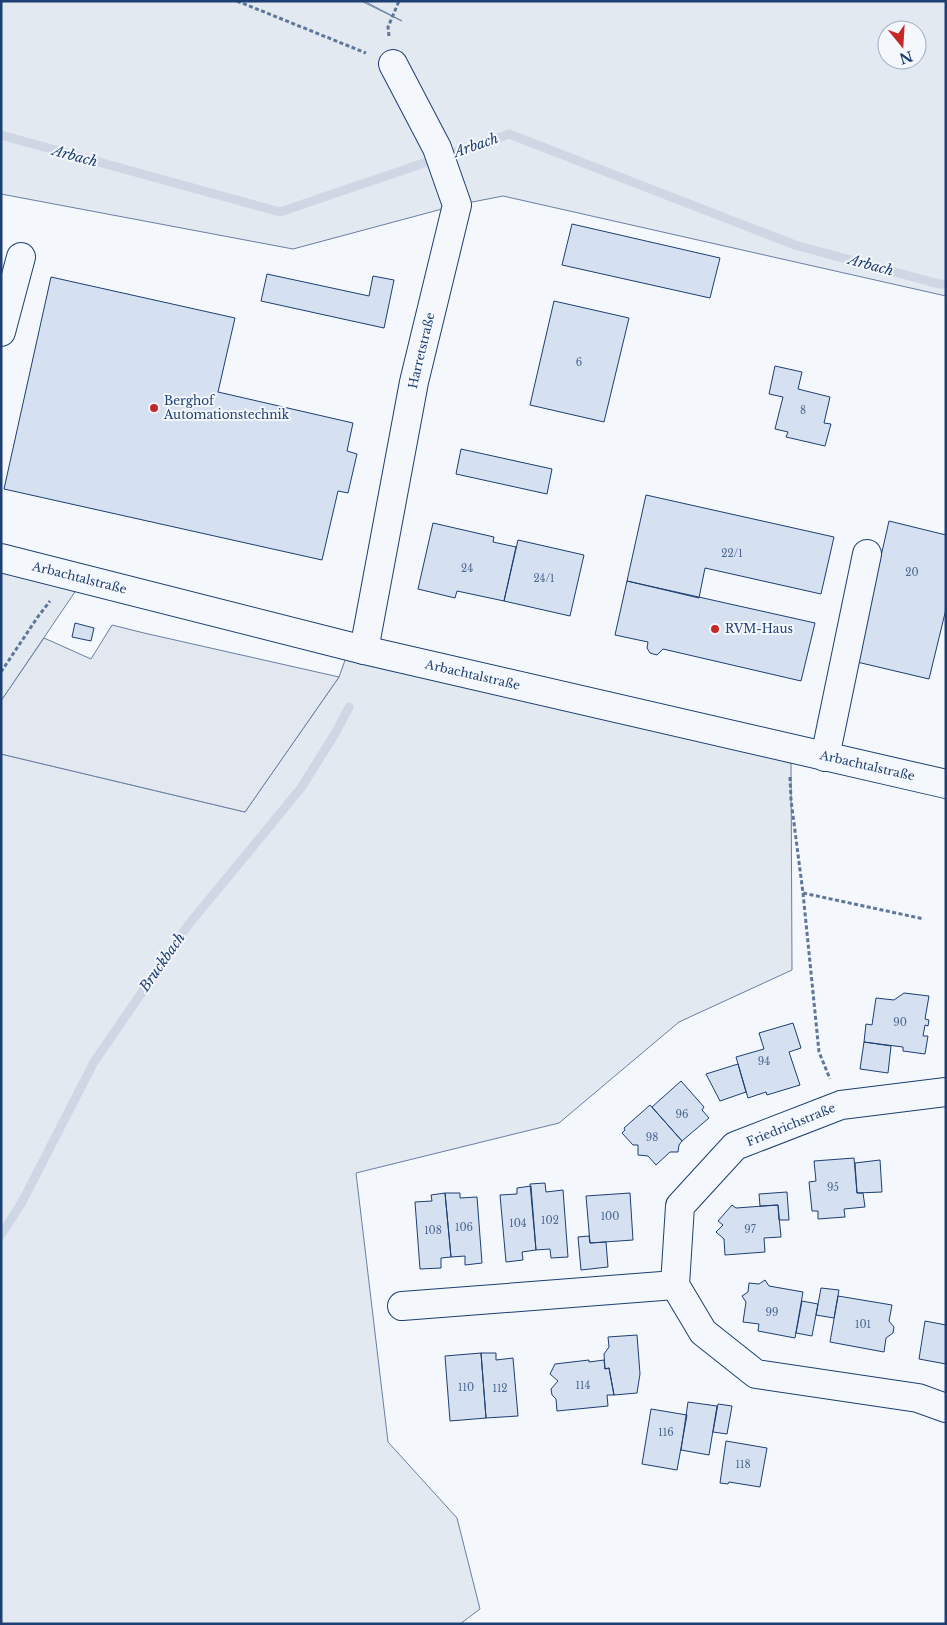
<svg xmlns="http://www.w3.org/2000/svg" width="947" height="1625" font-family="'Libre Baskerville',serif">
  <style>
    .green { fill: #e3e9f0; stroke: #687fa3; fill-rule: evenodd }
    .parking { fill: #e3e8f0; stroke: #687fa3 }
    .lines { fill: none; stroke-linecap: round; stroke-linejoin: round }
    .stream { stroke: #cfd7e4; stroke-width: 9 }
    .building { fill: #d5e0f0; stroke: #1d3f73 }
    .minor-casing { stroke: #1d3f73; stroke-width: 30 }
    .path { stroke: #5e769c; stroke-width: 3; stroke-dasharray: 4 2.5; stroke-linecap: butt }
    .minor { stroke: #f4f7fb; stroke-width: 28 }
    .poi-dot { fill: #c62828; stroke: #f4f7fb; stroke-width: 2 }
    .labels { text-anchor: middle; stroke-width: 4; stroke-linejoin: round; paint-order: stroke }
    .number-label { font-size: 10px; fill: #4b6792 }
    .street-label { font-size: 12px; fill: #1d3f73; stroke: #f4f7fb }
    .poi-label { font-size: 12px; fill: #1d3f73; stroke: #f4f7fb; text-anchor: start }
    .water-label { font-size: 14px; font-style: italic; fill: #1d3f73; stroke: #f4f7fb }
  </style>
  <rect width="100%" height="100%" fill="#f4f7fb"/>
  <path class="green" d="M 1,1 L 361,1 L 402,21 L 364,1 L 946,1 L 946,296 L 503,196 L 457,205 L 293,249 L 1,194 ZM 887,30 L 917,30 L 917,60 L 887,60 Z
    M 1,558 L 83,580 L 1,701 Z
    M 350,646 L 791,763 L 792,970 L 679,1022 L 559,1123 L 356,1173 L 388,1442 L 457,1518 L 480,1609 L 460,1624 L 1,1624 L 1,1239 L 9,1224 L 1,1235 L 1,754 L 245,812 L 339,677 Z"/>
  <path class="parking" d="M 112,625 L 144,633 L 339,677 L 245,812 L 1,754 L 1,701 L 44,638 L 91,659 Z"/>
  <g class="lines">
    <path class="stream" d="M 1,135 L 280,212 L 509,134 L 795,245 L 939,284 L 946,284
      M 1,1235 L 22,1202 L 94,1062 L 189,924 L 301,788 L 336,732 L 349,707"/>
  </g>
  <path class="building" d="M 572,224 L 720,258 L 710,298 L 562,265 Z
    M 267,274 L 369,296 L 373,276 L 394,280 L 384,328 L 261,301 Z
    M 51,277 L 235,318 L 218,392 L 353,423 L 347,451 L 357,454 L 348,493 L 338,491 L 322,560 L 4,489 Z
    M 554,301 L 629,318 L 604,422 L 530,405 Z
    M 775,366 L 802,372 L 798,389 L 830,397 L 824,423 L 831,424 L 825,446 L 786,437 L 788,432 L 775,429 L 783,397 L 769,394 Z
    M 461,449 L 552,469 L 547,494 L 456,474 Z
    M 646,495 L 834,537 L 821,594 L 705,568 L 699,598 L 627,581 Z
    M 889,521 L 946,535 L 946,609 L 929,679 L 857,662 Z
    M 433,523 L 494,537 L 493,542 L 516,547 L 504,601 L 457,591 L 455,598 L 418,589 Z
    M 518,540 L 584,555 L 570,616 L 504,601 Z
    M 627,581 L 815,623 L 801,681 L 663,649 L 657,655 L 650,653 L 647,648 L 648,642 L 615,635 Z
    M 75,623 L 94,628 L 91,641 L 72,637 Z
    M 904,993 L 929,996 L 925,1019 L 929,1020 L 928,1026 L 925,1025 L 923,1036 L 928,1036 L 925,1054 L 903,1051 L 903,1047 L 864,1042 L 866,1024 L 872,1025 L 876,998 L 894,1000 Z
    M 793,1023 L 801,1048 L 789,1052 L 800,1085 L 767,1095 L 766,1092 L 748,1098 L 736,1057 L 764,1049 L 759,1033 Z
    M 864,1042 L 891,1046 L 888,1073 L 860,1069 Z
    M 738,1064 L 746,1092 L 720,1101 L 706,1074 Z
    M 681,1081 L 704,1107 L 702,1110 L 709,1118 L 682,1141 L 652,1107 Z
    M 650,1105 L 682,1141 L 679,1145 L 678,1152 L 670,1152 L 656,1165 L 648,1156 L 638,1155 L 638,1145 L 633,1145 L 622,1133 L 625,1130 L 624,1128 Z
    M 854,1158 L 857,1193 L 863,1193 L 865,1207 L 844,1209 L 845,1217 L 818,1219 L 818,1211 L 812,1211 L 809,1182 L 816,1181 L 814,1161 Z
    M 880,1160 L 882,1192 L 857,1193 L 855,1163 Z
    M 545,1183 L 546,1192 L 563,1190 L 568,1257 L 551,1258 L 550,1249 L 536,1250 L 530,1184 Z
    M 531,1186 L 536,1250 L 522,1252 L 523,1260 L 506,1262 L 500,1195 L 517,1194 L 517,1188 Z
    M 787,1192 L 789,1220 L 779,1220 L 778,1205 L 760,1206 L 759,1194 Z
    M 445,1193 L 460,1193 L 460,1198 L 477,1197 L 482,1263 L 465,1265 L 465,1256 L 451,1257 Z
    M 445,1193 L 451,1257 L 441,1258 L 441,1268 L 420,1269 L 415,1202 L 432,1201 L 431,1195 Z
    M 630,1193 L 633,1240 L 590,1243 L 586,1196 Z
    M 732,1205 L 736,1208 L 778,1205 L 781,1237 L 764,1238 L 765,1252 L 725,1255 L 724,1239 L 716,1232 L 723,1225 L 718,1221 Z
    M 589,1236 L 590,1243 L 606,1242 L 608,1267 L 581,1270 L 578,1237 Z
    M 765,1280 L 769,1286 L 803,1292 L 795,1338 L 758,1331 L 759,1324 L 743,1322 L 746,1302 L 742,1296 L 748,1292 L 749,1283 L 759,1284 Z
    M 821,1288 L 839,1290 L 834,1318 L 816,1315 Z
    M 838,1296 L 892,1305 L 889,1321 L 894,1327 L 893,1333 L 886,1338 L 884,1352 L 830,1342 Z
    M 802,1301 L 818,1304 L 812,1336 L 796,1333 Z
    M 925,1321 L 946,1325 L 946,1364 L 919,1359 Z
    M 637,1335 L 640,1374 L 637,1393 L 614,1395 L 609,1368 L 605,1369 L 604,1354 L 609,1347 L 608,1337 Z
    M 481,1353 L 486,1418 L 450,1421 L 445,1356 Z
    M 481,1353 L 496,1353 L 496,1360 L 513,1358 L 518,1416 L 486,1418 Z
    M 589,1360 L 589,1362 L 604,1360 L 605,1369 L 609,1368 L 614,1395 L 607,1395 L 608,1406 L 557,1411 L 556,1399 L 552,1395 L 551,1389 L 558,1381 L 550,1374 L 555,1364 Z
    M 688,1402 L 717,1406 L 709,1455 L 681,1450 Z
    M 718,1404 L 732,1406 L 727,1434 L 713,1432 Z
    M 651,1409 L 687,1415 L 677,1470 L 642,1464 Z
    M 726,1441 L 767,1448 L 760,1487 L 729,1482 L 728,1484 L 720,1483 Z"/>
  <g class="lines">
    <defs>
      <g id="minor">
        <path d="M 1,332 L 21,257"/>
        <path id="s1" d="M 1,558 L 364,650 L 946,784"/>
        <path id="s2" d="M 364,650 L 414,382 L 457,205 L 437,148 L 393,64"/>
        <path d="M 825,757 L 867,554"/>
        <path d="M 946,1092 L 841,1105 L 735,1146 L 680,1206 L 675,1285 L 703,1332 L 756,1374 L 918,1398 L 946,1408"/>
        <path d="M 402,1306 L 675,1285"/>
      </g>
    </defs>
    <use href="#minor" class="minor-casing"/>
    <path class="path" d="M 237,1 L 366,53
      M 389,36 L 388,27 L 399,1
      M 1,672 L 37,618 L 50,601
      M 790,777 L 791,800 L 803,893 L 924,919
      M 803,893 L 819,1052 L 830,1079"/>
    <use href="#minor" class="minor"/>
  </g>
  <g class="poi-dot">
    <circle cx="154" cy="408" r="5"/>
    <circle cx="715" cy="629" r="5"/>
  </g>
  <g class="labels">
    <g class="number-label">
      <text x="579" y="366">6</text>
      <text x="803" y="414">8</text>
      <text x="732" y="557">22/1</text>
      <text x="467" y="572">24</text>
      <text x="912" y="576">20</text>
      <text x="544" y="582">24/1</text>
      <text x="900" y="1026">90</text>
      <text x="764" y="1065">94</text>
      <text x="682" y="1118">96</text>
      <text x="652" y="1141">98</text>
      <text x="833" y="1191">95</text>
      <text x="610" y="1220">100</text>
      <text x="550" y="1224">102</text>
      <text x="518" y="1227">104</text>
      <text x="464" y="1231">106</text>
      <text x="750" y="1233">97</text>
      <text x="433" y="1234">108</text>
      <text x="772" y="1316">99</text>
      <text x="863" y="1328">101</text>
      <text x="583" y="1389">114</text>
      <text x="466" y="1391">110</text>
      <text x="500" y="1392">112</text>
      <text x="666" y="1436">116</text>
      <text x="743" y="1468">118</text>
    </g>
    <g class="street-label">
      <text dy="4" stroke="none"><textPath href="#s2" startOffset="305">Harretstraße</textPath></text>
      <text dy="4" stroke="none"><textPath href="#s1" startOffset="81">Arbachtalstraße</textPath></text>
      <text dy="4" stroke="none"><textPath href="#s1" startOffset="486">Arbachtalstraße</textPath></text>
      <text dy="4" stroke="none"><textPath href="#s1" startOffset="891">Arbachtalstraße</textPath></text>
      <text transform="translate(791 1125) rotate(-22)" y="4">Friedrichstraße</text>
    </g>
    <g class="poi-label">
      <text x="164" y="405">Berghof<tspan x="164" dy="14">Automationstechnik</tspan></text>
      <text x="725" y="633">RVM-Haus</text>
    </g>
    <g class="water-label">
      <text transform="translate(476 145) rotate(-19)" y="5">Arbach</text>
      <text transform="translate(75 156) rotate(15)" y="5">Arbach</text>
      <text transform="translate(871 265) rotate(15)" y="5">Arbach</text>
      <text transform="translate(162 962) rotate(-55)" y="5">Bruckbach</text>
    </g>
  </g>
  <rect width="947" height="1625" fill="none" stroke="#1d3f73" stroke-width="5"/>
  <g transform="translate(902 45) rotate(162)"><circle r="24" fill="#f4f7fb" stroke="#9eadc5"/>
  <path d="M0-4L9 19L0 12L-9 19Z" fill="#c62828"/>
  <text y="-8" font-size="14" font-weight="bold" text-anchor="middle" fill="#1d3f73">N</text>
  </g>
</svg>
